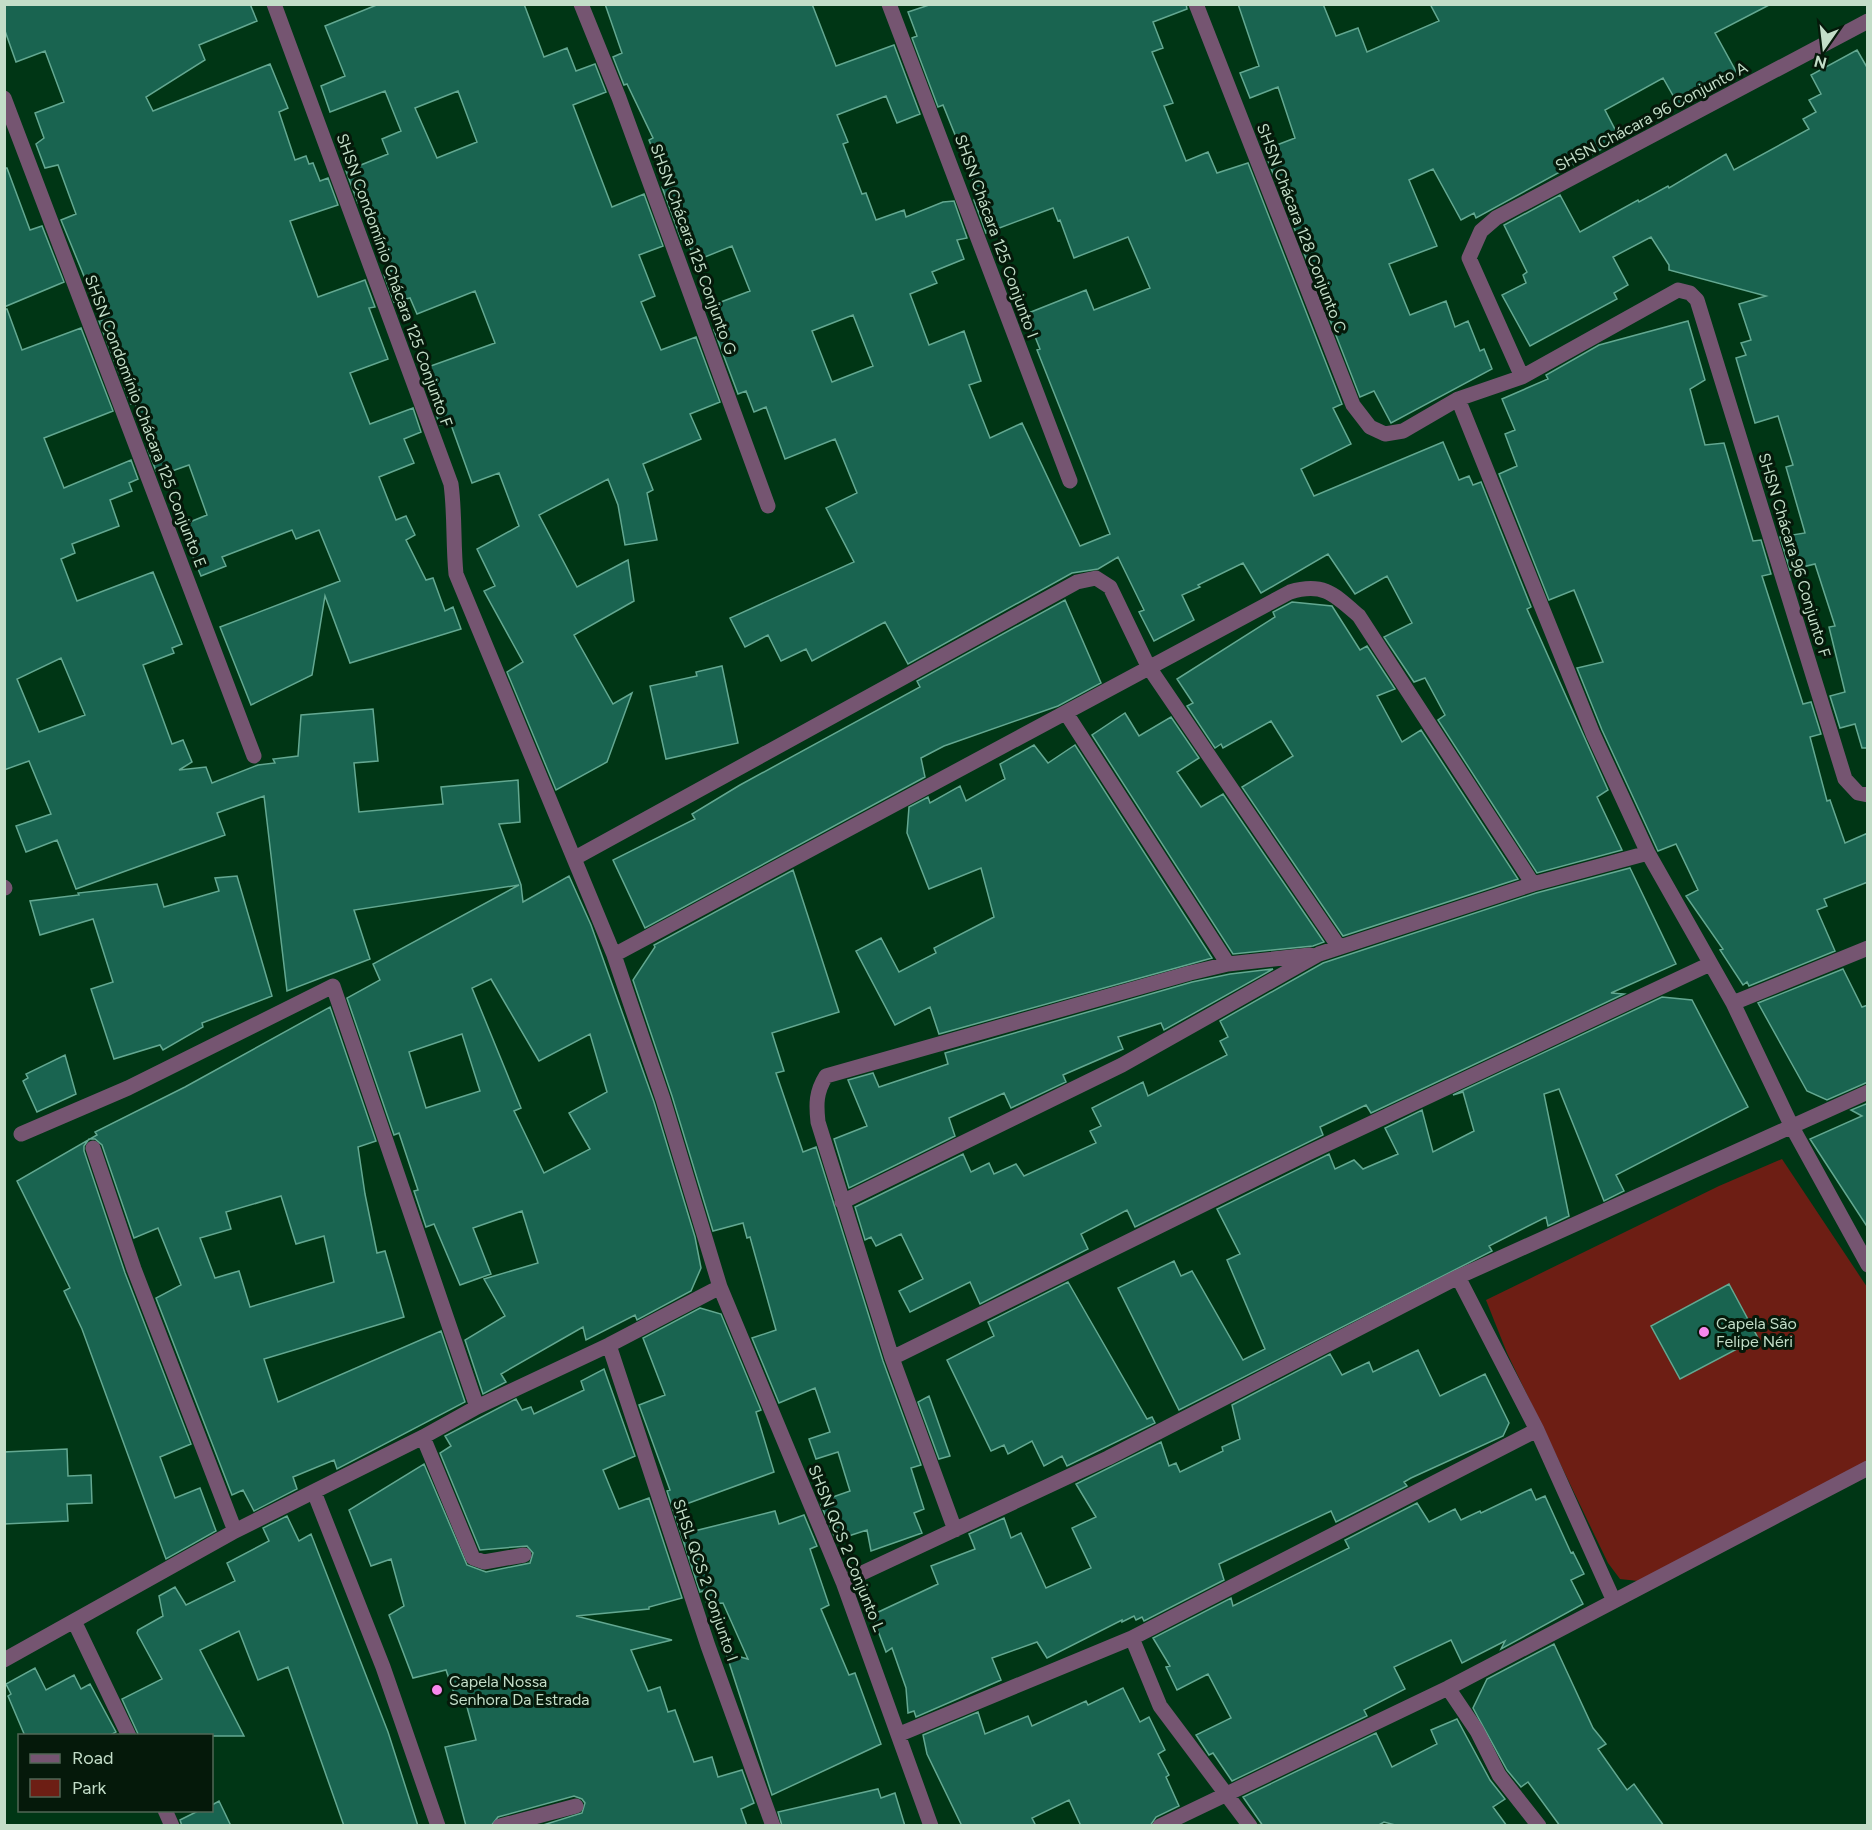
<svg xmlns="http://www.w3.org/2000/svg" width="1872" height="1830" font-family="Figtree,sans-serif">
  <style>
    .green { fill: #6d1e14 }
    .building { fill: #196450; stroke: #63a891; stroke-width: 1.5; fill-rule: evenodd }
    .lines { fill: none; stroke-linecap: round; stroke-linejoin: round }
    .street { stroke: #755571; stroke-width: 15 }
    .poi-dot { fill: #f788ec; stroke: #05190a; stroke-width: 2 }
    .labels { text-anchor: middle; stroke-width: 6; stroke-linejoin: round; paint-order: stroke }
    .street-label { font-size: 16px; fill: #c3ddc8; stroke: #05190a }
    .poi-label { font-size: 16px; fill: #c3ddc8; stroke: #05190a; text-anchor: start }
  </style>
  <rect width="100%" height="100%" fill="#003615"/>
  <path class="green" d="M 1782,1159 L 1867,1287 L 1867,1465 L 1638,1581 L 1620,1579 L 1608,1563 L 1507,1353 L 1486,1300 L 1719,1186 Z"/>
  <path class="building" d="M 4,4 L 250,4 L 257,21 L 199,45 L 205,60 L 146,97 L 153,111 L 270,64 L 288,108 L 279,112 L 295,160 L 306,156 L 309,164 L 313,163 L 320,181 L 328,178 L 338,205 L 290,221 L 318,297 L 365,280 L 375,307 L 369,308 L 388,359 L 350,373 L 370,424 L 413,408 L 421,432 L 404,439 L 414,463 L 379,477 L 396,520 L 406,516 L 415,535 L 406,540 L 426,580 L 433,578 L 445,611 L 453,607 L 461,629 L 350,663 L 325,596 L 312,675 L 251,705 L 220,627 L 340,581 L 319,530 L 296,539 L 292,530 L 222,557 L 226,566 L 201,576 L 180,526 L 207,515 L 189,465 L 172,471 L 169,465 L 156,471 L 148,450 L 151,448 L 135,403 L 131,404 L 99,321 L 102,320 L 61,220 L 76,214 L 58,165 L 45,168 L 36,144 L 44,138 L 35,113 L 64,102 L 45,51 L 16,62 L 4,28 Z
    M 379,4 L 524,4 L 544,57 L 567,48 L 576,71 L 595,64 L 606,92 L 573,105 L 612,207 L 644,194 L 663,246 L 639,255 L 655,296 L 641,302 L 661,350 L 696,337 L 720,402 L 690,414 L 701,439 L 643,464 L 653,490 L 647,493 L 657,540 L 625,545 L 618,505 L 608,479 L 539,515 L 577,587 L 628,560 L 634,601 L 574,635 L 613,704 L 632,693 L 607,762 L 556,790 L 507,672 L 523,662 L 484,591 L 495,586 L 477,549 L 519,526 L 499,473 L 472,483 L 450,422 L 440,425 L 431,401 L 441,398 L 428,367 L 495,343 L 475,291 L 417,314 L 410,298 L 394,302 L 384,275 L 392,274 L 367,203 L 358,203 L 346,171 L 388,154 L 382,139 L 401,131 L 385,91 L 330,112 L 321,86 L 345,76 L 325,26 ZM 458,91 L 477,142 L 437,158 L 415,108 Z
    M 605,4 L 812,4 L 836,66 L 894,45 L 920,114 L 897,123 L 886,96 L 837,115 L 848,142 L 843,144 L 862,194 L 866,193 L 876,220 L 904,210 L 906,217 L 943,202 L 954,201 L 967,238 L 957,240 L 964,259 L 932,272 L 937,283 L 910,294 L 929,345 L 964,331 L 981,381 L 969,385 L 990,438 L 1022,423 L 1080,546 L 1110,534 L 1037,350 L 1040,349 L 1026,314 L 1086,290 L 1094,310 L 1150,288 L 1128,237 L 1074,258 L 1060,220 L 1058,221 L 1053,208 L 986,233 L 974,200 L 981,199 L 943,105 L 938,107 L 912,38 L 917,36 L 908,12 L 932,4 L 1186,4 L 1187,9 L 1153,22 L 1163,48 L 1152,52 L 1173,103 L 1164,106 L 1186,161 L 1208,152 L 1217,173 L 1248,163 L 1342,404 L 1333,408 L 1351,444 L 1301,469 L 1314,496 L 1443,442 L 1459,480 L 1469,476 L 1473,485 L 1481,482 L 1531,607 L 1527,609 L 1608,790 L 1597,797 L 1622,850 L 1537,873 L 1438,720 L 1445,715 L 1425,678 L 1414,682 L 1384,637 L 1412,623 L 1387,576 L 1355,594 L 1328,554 L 1261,593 L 1243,563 L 1198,585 L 1200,587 L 1182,595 L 1194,620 L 1154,641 L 1139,612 L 1144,610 L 1118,557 L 1098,569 L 1072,573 L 908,664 L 885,622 L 812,661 L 806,649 L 781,661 L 768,635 L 745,647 L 730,618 L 854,562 L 826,508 L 857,493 L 835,439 L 785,459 L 766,407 L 754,412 L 746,391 L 738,394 L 714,330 L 721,327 L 713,305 L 750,291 L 732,246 L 695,261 L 686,237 L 681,239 L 662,187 L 666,183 L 649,140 L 653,138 L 627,84 L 624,85 L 613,57 L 622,53 ZM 853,315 L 873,366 L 832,382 L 812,331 Z
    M 1238,4 L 1323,4 L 1336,36 L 1358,28 L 1367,52 L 1439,21 L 1430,4 L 1771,4 L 1715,33 L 1738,75 L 1679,106 L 1663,78 L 1605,110 L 1620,139 L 1476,218 L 1474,213 L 1461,220 L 1433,169 L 1409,180 L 1437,246 L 1389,264 L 1410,315 L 1446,301 L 1455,327 L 1468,321 L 1480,351 L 1484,349 L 1492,369 L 1391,423 L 1374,391 L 1360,397 L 1267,158 L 1273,157 L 1269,148 L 1295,138 L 1278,87 L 1250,98 L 1240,73 L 1259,66 Z
    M 1857,50 L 1868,69 L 1868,748 L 1862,748 L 1855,724 L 1840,728 L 1830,696 L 1845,692 L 1829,627 L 1835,626 L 1815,564 L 1790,570 L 1780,537 L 1805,533 L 1786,467 L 1793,465 L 1778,416 L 1755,423 L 1736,358 L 1746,355 L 1741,343 L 1751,340 L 1739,304 L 1766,296 L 1669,270 L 1669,265 L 1651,237 L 1613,257 L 1628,285 L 1614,293 L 1617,299 L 1530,346 L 1502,295 L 1526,283 L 1523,275 L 1527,272 L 1504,225 L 1560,195 L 1580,232 L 1638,200 L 1639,202 L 1668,186 L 1669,188 L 1726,154 L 1734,170 L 1809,129 L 1803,119 L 1816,112 L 1809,100 L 1821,94 L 1811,75 Z
    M 4,168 L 7,168 L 30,230 L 42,226 L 64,282 L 4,307 Z
    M 4,309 L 7,309 L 22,350 L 81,328 L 113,411 L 44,438 L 64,488 L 131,460 L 138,479 L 129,483 L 132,491 L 110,500 L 119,526 L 72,544 L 75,553 L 61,559 L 77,601 L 153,572 L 182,644 L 172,648 L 174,653 L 143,665 L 172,744 L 183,740 L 192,762 L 179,770 L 206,767 L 212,783 L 258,765 L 275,763 L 273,759 L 298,756 L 301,715 L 373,709 L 378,761 L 354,763 L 359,812 L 443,804 L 441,787 L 518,780 L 520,822 L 499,824 L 521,885 L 523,902 L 569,876 L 591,925 L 654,1102 L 695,1237 L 701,1268 L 691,1291 L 637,1320 L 635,1315 L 586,1340 L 583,1327 L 501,1374 L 506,1382 L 483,1394 L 465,1340 L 505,1316 L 484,1279 L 538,1263 L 522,1211 L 473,1228 L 491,1274 L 460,1285 L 434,1224 L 426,1227 L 414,1191 L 418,1190 L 399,1133 L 394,1135 L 347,998 L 380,980 L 373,964 L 519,885 L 354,910 L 370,959 L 287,991 L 264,796 L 217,813 L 225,835 L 76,889 L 57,840 L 26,852 L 16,826 L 51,814 L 29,761 L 4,770 ZM 61,658 L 85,715 L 39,732 L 17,679 ZM 491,979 L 539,1061 L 590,1034 L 607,1092 L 569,1113 L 590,1149 L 544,1173 L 514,1111 L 521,1108 L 472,988 ZM 462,1034 L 480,1091 L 426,1108 L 409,1052 Z
    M 1688,321 L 1705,380 L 1690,389 L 1705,445 L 1724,443 L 1753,541 L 1761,540 L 1771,574 L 1762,576 L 1803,704 L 1811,702 L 1821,734 L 1810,737 L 1827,801 L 1830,800 L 1845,843 L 1868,833 L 1868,882 L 1824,899 L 1827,906 L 1817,910 L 1835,951 L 1749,986 L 1747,982 L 1743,985 L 1720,950 L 1723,949 L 1686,896 L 1698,890 L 1676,844 L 1658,851 L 1657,849 L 1602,730 L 1577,668 L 1603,662 L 1574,590 L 1549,600 L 1499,474 L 1517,466 L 1505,434 L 1515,430 L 1502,399 L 1548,379 L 1546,375 L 1599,345 Z
    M 1065,600 L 1101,683 L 1058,706 L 944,746 L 921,758 L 925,777 L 645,928 L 613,860 L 695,819 L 692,814 L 740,785 L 920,687 L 917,681 Z
    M 1292,602 L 1332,606 L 1360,650 L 1367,646 L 1395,689 L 1377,696 L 1402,742 L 1421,730 L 1518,879 L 1343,936 L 1242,787 L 1293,756 L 1271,721 L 1223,748 L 1221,744 L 1215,748 L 1187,706 L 1193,703 L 1177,679 L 1275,617 L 1273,612 Z
    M 722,666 L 738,743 L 666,759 L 650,686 L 697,676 L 696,672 Z
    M 1125,713 L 1139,736 L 1171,717 L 1199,758 L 1177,772 L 1201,807 L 1223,794 L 1324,942 L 1313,946 L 1233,954 L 1092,735 Z
    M 1034,745 L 1048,763 L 1075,745 L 1212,958 L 939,1034 L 930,1007 L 895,1025 L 856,951 L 881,938 L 899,972 L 936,953 L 934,948 L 994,917 L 981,868 L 929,889 L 907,833 L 909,807 L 928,797 L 930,803 L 960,786 L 966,801 L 1005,779 L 1000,764 Z
    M 1630,868 L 1676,964 L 1611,993 L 1624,994 L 1371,1113 L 1366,1105 L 1320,1127 L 1323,1135 L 1135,1227 L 1127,1210 L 1081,1234 L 1088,1249 L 980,1304 L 970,1282 L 910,1312 L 899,1291 L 923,1279 L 901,1234 L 876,1246 L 871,1237 L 865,1240 L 855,1207 L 963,1154 L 971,1172 L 989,1163 L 994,1174 L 1016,1164 L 1024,1176 L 1096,1143 L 1090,1131 L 1101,1126 L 1092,1108 L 1143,1082 L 1148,1096 L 1227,1055 L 1220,1041 L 1228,1037 L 1220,1021 L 1323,963 L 1536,893 Z
    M 793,870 L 839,1012 L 772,1033 L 784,1071 L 776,1073 L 803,1152 L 816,1147 L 883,1361 L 921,1465 L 911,1468 L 924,1509 L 914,1513 L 922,1533 L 871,1551 L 867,1530 L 836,1540 L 821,1505 L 828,1502 L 827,1499 L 850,1491 L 838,1452 L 816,1459 L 809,1439 L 830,1432 L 815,1388 L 779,1403 L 752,1338 L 776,1330 L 750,1237 L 747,1238 L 743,1223 L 713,1231 L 672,1096 L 633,980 L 655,947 L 654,945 Z
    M 237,876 L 272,996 L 202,1023 L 203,1027 L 163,1050 L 160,1045 L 114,1059 L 91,989 L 113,982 L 93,919 L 40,935 L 30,901 L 79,895 L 78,893 L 157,884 L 164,907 L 219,891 L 215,878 Z
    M 1273,969 L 1164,1030 L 1161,1023 L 1118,1037 L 1123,1049 L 1063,1075 L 1066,1082 L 1011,1108 L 1004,1093 L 949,1118 L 955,1136 L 849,1188 L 834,1139 L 867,1126 L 848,1080 L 873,1073 L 879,1087 L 948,1064 L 945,1053 L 1192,982 L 1230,974 Z
    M 1843,969 L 1862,1007 L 1868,1005 L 1868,1082 L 1827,1100 L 1807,1091 L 1758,1003 Z
    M 1662,997 L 1692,1000 L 1748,1107 L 1616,1175 L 1624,1191 L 1604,1201 L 1559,1089 L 1544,1094 L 1569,1216 L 1548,1226 L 1546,1217 L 1489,1246 L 1492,1251 L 1179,1410 L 1118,1288 L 1174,1261 L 1181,1276 L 1192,1271 L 1243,1360 L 1265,1349 L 1227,1260 L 1240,1254 L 1217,1209 L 1329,1154 L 1335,1169 L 1354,1160 L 1363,1169 L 1398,1154 L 1385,1128 L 1422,1110 L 1433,1152 L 1474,1131 L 1463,1092 L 1453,1095 Z
    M 330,1007 L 376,1141 L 358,1147 L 365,1194 L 377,1253 L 385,1251 L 404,1317 L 264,1359 L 278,1402 L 441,1331 L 465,1402 L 337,1469 L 334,1460 L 293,1477 L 297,1489 L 254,1511 L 243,1490 L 232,1495 L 156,1298 L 181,1285 L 158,1228 L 134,1238 L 102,1145 L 95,1139 L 89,1139 L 84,1146 L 84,1151 L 125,1273 L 191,1444 L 160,1457 L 175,1498 L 200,1488 L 216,1531 L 166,1559 L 82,1329 L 64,1291 L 70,1288 L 17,1181 L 97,1135 L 95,1132 L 185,1087 ZM 281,1196 L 296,1244 L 324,1236 L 334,1282 L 250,1307 L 239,1271 L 215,1278 L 200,1238 L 231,1229 L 226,1212 Z
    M 65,1055 L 76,1094 L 37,1112 L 23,1081 L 28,1078 L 26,1074 Z
    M 1868,1103 L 1868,1228 L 1810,1139 L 1862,1116 L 1851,1110 Z
    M 1068,1282 L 1147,1419 L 1152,1417 L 1155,1423 L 1067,1466 L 1062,1456 L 1044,1466 L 1032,1441 L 1008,1454 L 1004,1445 L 991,1451 L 947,1360 L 994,1336 L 988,1322 Z
    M 1729,1284 L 1758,1338 L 1680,1379 L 1651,1326 Z
    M 700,1308 L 721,1314 L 761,1410 L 756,1412 L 774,1472 L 678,1507 L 686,1533 L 775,1511 L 779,1524 L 804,1515 L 817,1546 L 810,1549 L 829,1605 L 821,1609 L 849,1675 L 855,1673 L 881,1744 L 772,1795 L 726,1653 L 748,1659 L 723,1603 L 707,1604 L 703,1591 L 700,1592 L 667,1491 L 670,1490 L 639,1405 L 665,1395 L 643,1338 Z
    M 1418,1350 L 1440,1396 L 1485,1374 L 1509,1423 L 1503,1436 L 1411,1478 L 1404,1482 L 1407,1486 L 1336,1522 L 1331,1511 L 1219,1564 L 1224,1580 L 1144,1621 L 1142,1617 L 1136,1620 L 1134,1616 L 1122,1622 L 1122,1620 L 1047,1658 L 1037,1642 L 992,1658 L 1001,1680 L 916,1717 L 914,1711 L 908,1713 L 906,1688 L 892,1648 L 886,1652 L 872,1615 L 938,1584 L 931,1566 L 975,1549 L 969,1534 L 1004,1518 L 1011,1538 L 1021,1533 L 1046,1588 L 1091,1568 L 1072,1528 L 1096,1517 L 1076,1484 L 1161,1442 L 1169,1466 L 1176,1463 L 1180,1472 L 1223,1451 L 1222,1447 L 1240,1439 L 1232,1405 L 1330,1354 L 1342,1375 L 1369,1362 L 1373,1372 Z
    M 604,1369 L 635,1456 L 603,1470 L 619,1509 L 649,1498 L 682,1598 L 649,1607 L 649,1609 L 576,1616 L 672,1640 L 631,1650 L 648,1691 L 660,1687 L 668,1712 L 675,1710 L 694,1762 L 712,1757 L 718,1777 L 742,1770 L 754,1803 L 741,1809 L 747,1826 L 540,1826 L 582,1813 L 585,1803 L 582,1799 L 574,1796 L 498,1817 L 491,1826 L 466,1826 L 445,1747 L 476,1740 L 464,1696 L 456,1699 L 446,1670 L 413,1678 L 389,1615 L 404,1606 L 391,1559 L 371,1566 L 349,1510 L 424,1464 L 467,1565 L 486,1572 L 530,1563 L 533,1553 L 527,1546 L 480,1550 L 440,1453 L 451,1446 L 445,1436 L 516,1399 L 522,1410 L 531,1407 L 534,1414 L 584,1390 L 581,1381 Z
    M 929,1396 L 950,1456 L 939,1459 L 918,1402 Z
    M 67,1449 L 68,1476 L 91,1475 L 92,1503 L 67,1504 L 68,1521 L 4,1524 L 4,1452 Z
    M 1531,1489 L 1536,1500 L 1545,1496 L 1571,1553 L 1573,1552 L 1584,1574 L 1571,1580 L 1583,1604 L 1501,1649 L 1505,1641 L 1462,1663 L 1451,1640 L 1394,1667 L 1405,1689 L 1364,1710 L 1367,1716 L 1232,1781 L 1213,1753 L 1209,1755 L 1196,1735 L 1231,1718 L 1208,1674 L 1177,1690 L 1166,1667 L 1170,1666 L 1153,1638 L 1231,1598 L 1233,1606 L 1349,1548 L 1345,1540 L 1417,1503 L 1429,1522 L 1455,1509 L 1461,1520 L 1480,1511 L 1481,1513 Z
    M 287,1516 L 299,1541 L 311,1534 L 388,1732 L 418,1826 L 344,1826 L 288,1667 L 258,1680 L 239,1631 L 200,1650 L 244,1736 L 139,1736 L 122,1699 L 162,1679 L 137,1633 L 138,1630 L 163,1616 L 159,1596 L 175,1587 L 186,1605 L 235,1581 L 227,1563 L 269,1541 L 263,1528 Z
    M 1554,1644 L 1593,1728 L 1606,1744 L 1598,1749 L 1627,1790 L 1634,1784 L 1664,1826 L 1560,1826 L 1528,1782 L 1521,1787 L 1507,1770 L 1473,1708 L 1487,1679 Z
    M 35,1668 L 46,1690 L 74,1675 L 81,1689 L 90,1684 L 116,1732 L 109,1736 L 25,1736 L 8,1696 L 11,1694 L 6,1684 Z
    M 1123,1688 L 1140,1722 L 1149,1717 L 1165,1750 L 1158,1754 L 1169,1775 L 1166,1777 L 1179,1806 L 1156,1817 L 1150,1826 L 1081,1826 L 1069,1800 L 1032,1818 L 1036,1826 L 962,1826 L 927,1754 L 923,1735 L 978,1712 L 985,1734 L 1028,1716 L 1032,1726 L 1086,1701 L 1088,1705 Z
    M 1457,1719 L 1490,1780 L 1505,1799 L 1493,1807 L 1507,1826 L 1399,1826 L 1384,1822 L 1377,1826 L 1263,1826 L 1243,1797 L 1376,1733 L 1392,1767 L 1437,1744 L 1431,1730 Z
    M 878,1789 L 881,1798 L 895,1793 L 905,1826 L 782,1826 L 778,1812 Z
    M 219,1801 L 231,1826 L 182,1826 L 180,1820 L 200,1810 L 212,1810 L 212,1805 Z"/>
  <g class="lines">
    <path class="street" d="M 274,4 L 451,484 C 455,514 453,544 456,574 L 614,955 L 663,1099 L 720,1287 L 843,1582 L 931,1826
      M 581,4 L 619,98 L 768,506
      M 889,4 L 1070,481
      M 1196,4 L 1353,405 L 1370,427 L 1385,434 L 1403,431 L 1458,399 L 1522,377 L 1678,290 L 1690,293 L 1697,300 L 1845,779 L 1858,793 L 1868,795
      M 4,98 L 254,756
      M 1522,377 L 1469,258 L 1481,231 L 1496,218 L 1868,21
      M 1458,399 L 1593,734 L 1648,853 L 1733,1003 L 1792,1127 L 1868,1265
      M 1066,713 L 1228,964
      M 575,858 L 1077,582 L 1096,578 L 1110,587 L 1148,666 L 1339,947
      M 4,887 L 5,888
      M 614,955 L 1290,592 C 1323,582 1334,594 1359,616 L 1533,884
      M 1733,1003 L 1868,948
      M 21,1134 L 128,1088 L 333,986 L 477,1407
      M 93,1148 L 134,1269 L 235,1531
      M 842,1202 L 1122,1065 L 1319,954 L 1533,884 L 1648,853
      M 1458,1277 L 1537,1430 L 1613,1599
      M 609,1345 L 708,1646 L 773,1826
      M 892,1358 L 818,1122 C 816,1104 816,1092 826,1076 L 1190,973 L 1228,964 L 1310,955
      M 423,1437 L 473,1558 L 484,1562 L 524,1555
      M 314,1492 L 383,1667 L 438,1826
      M 955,1530 L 892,1358 L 1310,1152 L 1710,964
      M 843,1582 L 1108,1458 L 1458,1277 L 1868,1092
      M 74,1621 L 129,1736
      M 1132,1638 L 1160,1706 L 1250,1826
      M 4,1660 L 235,1531 L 423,1437 L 477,1407 L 609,1345 L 720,1287
      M 1448,1688 L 1477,1731 L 1499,1775 L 1539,1826
      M 900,1734 L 1132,1638 L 1537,1430
      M 165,1810 L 172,1826
      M 500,1826 L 576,1806
      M 1160,1826 L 1448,1688 L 1868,1468"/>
  </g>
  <g class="poi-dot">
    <circle cx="1704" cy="1332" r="6"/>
    <circle cx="437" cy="1690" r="6"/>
  </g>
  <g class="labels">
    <g class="street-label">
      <text transform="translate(1651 116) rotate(-28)" y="6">SHSN Chácara 96 Conjunto A</text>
      <text transform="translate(1302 228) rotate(69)" y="6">SHSN Chácara 128 Conjunto C</text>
      <text transform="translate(997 236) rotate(70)" y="6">SHSN Chácara 125 Conjunto I</text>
      <text transform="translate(694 249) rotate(70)" y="6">SHSN Chácara 125 Conjunto G</text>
      <text transform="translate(395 280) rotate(70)" y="6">SHSN Condomínio Chácara 125 Conjunto F</text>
      <text transform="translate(146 421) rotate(69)" y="6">SHSN Condomínio Chácara 125 Conjunto E</text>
      <text transform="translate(1795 555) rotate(73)" y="6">SHSN Chácara 96 Conjunto F</text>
      <text transform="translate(847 1548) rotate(68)" y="6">SHSN QCS 2 Conjunto L</text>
      <text transform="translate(706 1580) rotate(71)" y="6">SHSL QCS 2 Conjunto I</text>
    </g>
    <g class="poi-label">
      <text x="1716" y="1329">Capela São<tspan x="1716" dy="18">Felipe Néri</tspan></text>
      <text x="449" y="1687">Capela Nossa<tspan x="449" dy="18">Senhora Da Estrada</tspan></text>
    </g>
  </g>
  <rect width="1872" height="1830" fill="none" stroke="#c3ddc8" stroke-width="12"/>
  <rect x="18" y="1734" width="195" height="78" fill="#05190a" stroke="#516756" stroke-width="1.5"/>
  <rect x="30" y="1754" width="30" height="9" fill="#755571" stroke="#516756" stroke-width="1.5"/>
  <text x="72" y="1764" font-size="18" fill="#c3ddc8">Road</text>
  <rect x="30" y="1779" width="30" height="18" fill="#6d1e14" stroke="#516756" stroke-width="1.5"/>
  <text x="72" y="1794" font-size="18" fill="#c3ddc8">Park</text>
  <g transform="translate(1824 48) rotate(194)" stroke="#05190a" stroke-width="4.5" paint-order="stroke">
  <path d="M0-4.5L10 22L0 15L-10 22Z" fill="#c3ddc8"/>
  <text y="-9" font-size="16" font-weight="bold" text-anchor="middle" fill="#c3ddc8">N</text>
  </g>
</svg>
